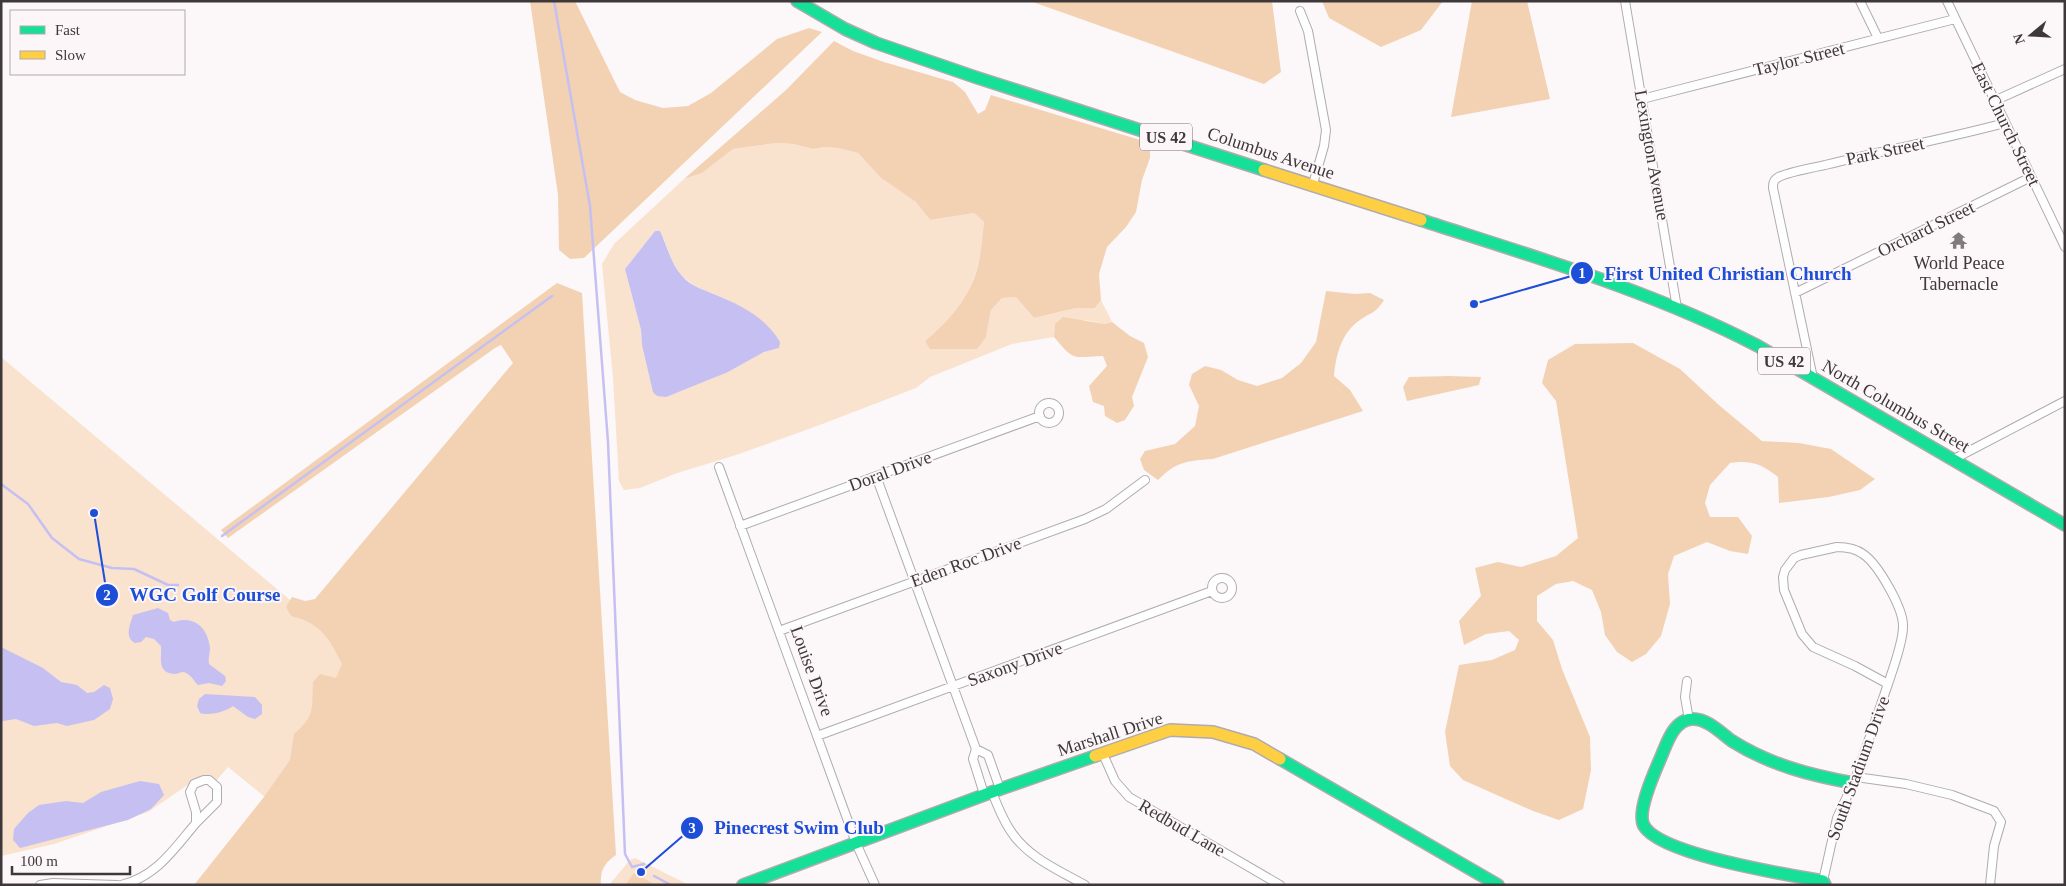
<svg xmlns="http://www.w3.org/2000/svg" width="2066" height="886" font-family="Georgia,serif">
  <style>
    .green { fill: #f9e2ce; fill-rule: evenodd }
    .forest { fill: #f3d2b3 }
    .water { fill: #c5c0f1 }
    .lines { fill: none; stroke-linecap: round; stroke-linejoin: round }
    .stream { stroke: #c5c0f1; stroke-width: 2.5 }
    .street-casing { stroke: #b0abad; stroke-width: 10 }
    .fast-casing { stroke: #b0abad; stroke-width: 14 }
    .slow-casing { stroke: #b0abad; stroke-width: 14 }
    .street { stroke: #fffefe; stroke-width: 8 }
    .fast { stroke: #16e098; stroke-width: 11 }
    .slow { stroke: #ffcf43; stroke-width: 11 }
    .labels { text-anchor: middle; stroke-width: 4; stroke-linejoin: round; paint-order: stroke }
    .shield { fill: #fdf6f8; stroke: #787174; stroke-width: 1 }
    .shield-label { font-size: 16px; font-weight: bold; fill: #3f383b }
    .street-label { font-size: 18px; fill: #3f383b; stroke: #fdf6f8 }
    .poi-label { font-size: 18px; fill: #3f383b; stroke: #fdf6f8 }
    .leader { fill: none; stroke: #1d4ed8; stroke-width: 2 }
    .callout-dot { fill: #1d4ed8; stroke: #fdf6f8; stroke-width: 2 }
    .mark-label { font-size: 15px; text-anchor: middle; font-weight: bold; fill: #fff }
    .callout-label { font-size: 19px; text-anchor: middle; font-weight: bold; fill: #1d4ed8; stroke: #fdf6f8; stroke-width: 4; stroke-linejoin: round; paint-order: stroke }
  </style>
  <rect width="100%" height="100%" fill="#fcf7f9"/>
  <path class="green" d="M 776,143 L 794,144 L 813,149 L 825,147 L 838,148 L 858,153 L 881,178 L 916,202 L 930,220 L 974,213 L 984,222 C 982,238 981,257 976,272 C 967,300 947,323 925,341 L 986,337 L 991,310 L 1002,298 L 1016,297 L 1034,318 L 1076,308 L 1095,308 L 1101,300 L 1112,322 L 1105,324 L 1086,320 L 1055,324 L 1054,337 L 1012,344 L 930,377 L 916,388 L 817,426 L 736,455 L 677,473 L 640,488 L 624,490 L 619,481 L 613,378 L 602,264 L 614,244 L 684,179 L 702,173 L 733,149 ZM 655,231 L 664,239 L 671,259 L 682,277 L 697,287 L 728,300 L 779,348 L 764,352 L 728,372 L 642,345 L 641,330 L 625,269 Z
    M 1,357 L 372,669 L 265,797 L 228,767 L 216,781 L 212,778 L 195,780 L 148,812 L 54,844 L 1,856 Z
    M 635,858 L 689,885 L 609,885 L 630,860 Z"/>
  <path class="forest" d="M 530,1 L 575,1 L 620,92 L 635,100 L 663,108 L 688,106 L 711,93 L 777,39 L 809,28 L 822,32 L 584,258 L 570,259 L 559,250 L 558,195 Z
    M 1030,1 L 1272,1 L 1281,72 L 1264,84 Z
    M 1322,1 L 1443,1 L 1421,30 L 1381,47 L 1329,18 Z
    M 1472,1 L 1527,1 L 1550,99 L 1451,117 Z
    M 834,41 L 853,51 L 884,62 L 953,82 L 965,92 L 978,114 L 985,110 L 991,95 L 1150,143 L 1150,158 L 1142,180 L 1136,212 L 1126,227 L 1107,247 L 1099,274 L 1101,300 L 1095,308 L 1076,308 L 1034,318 L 1016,297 L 1002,298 L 991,310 L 986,337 L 977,349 L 930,349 L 925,341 C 947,323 967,300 976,273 C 981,257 982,238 984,222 L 974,213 L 930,220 L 916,202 L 881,178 L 858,153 L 838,148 L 825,147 L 813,149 L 794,144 L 776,143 L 733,149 L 702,173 L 684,179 L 786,90 Z
    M 557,283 L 582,293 L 616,855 C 604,863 600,871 601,885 L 194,885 L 264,797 L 290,760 L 294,734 C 315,716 312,709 313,682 L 320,674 L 336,678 L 342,664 C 329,638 321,623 291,616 L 286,607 L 292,597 L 305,601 L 315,599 L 513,363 L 501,345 L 495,348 L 228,538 L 221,530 Z
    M 1326,291 L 1355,294 L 1370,293 L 1384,300 C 1375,314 1373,311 1360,320 C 1341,333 1336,355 1334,376 L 1350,390 L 1363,411 L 1213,459 C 1187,461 1177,461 1158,480 L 1144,470 L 1140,459 L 1145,451 L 1175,444 L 1195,426 L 1199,406 L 1189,385 L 1192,374 L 1205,366 L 1221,370 L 1238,380 L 1257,386 L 1282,378 L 1301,363 L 1316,342 Z
    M 1063,317 L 1105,324 L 1112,322 L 1130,336 L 1144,343 L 1148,357 L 1132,397 L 1134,406 L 1125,420 L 1117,423 L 1105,416 L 1104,406 L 1093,402 L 1089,386 L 1107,366 L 1103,356 C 1072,357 1075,362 1054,337 L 1055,324 Z
    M 1633,343 L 1680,369 L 1720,406 L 1762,441 L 1799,443 L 1831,449 L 1875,479 L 1860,490 L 1829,497 L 1779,503 L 1778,477 C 1761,464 1752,460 1730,463 L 1710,485 L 1705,503 L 1710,517 L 1738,517 L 1752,536 L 1748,554 L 1730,551 L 1707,542 L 1674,556 L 1668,574 L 1670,604 L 1661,636 L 1646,654 L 1632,662 L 1617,652 L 1605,635 L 1601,612 L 1592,590 L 1573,581 L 1556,584 L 1537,596 L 1537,621 L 1553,640 L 1562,669 L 1590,737 L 1591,770 L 1583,809 L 1559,820 L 1533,811 L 1463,780 L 1450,766 L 1445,732 L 1459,665 L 1492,660 L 1515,650 L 1519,640 L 1509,631 L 1486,634 L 1464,645 L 1459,621 L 1481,596 L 1475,568 L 1498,562 L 1521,567 L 1556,556 L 1578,538 L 1556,401 L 1542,383 L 1548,360 L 1575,344 Z
    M 1449,376 L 1481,377 L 1479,385 L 1407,401 L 1403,387 L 1409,377 Z
    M 634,873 L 656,885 L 625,885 Z"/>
  <path class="water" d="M 655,231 L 660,231 C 667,246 671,264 682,276 C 690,286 705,290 716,295 C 741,305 766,318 780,342 L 779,348 L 764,352 L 728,372 L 666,397 L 657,396 L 653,392 L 642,345 L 641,330 L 625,269 Z
    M 158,608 L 168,613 L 170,620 L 174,622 C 194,615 208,628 210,648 C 210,653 208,659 209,664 L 225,676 L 226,681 L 222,686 L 209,683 L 198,685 C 194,681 191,675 186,673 C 182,670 179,674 175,674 C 156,673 162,657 161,646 L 154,639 L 146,637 L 141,642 L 135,643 C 124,637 130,625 133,615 Z
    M 1,647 L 43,668 L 61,682 L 77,685 L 87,693 L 94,692 L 104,685 L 110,688 L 113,699 L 110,709 L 94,720 L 67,726 L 57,723 L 34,726 L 16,719 L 3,721 L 1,719 Z
    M 205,694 L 255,697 L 262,705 L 262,714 L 255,719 L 248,717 L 233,706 C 225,712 209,716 200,713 L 197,706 L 199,699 Z
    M 140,781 L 159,784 L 164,795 L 151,809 L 128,820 L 20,848 L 13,840 L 14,829 L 28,813 L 39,805 L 66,801 L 83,803 L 101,792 Z"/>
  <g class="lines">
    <path class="stream" d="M 554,1 L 590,206 L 608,442 L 625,854 L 632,867 L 644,864
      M 1,484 L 28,504 L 52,538 L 79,559 L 112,568 L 134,569 L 168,585 L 178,585
      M 222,536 L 552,296
      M 654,876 L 671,885"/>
    <defs>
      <path id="street" d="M 1625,1 L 1677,308
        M 1860,1 L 1878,38
        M 1947,1 L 2065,247
        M 1300,11 L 1308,31 L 1326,130 L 1324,146 L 1313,184
        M 1642,99 L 1955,19
        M 1994,101 L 2065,69
        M 1795,293 L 2031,177
        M 1813,378 L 1773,188 C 1773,184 1773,181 1777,178 C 1784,173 1815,167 1825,165 C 1885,150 1945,139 2005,123
        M1039 413a10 10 0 1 1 20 0a10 10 0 1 1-20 0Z
        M 1954,459 L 2065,401
        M 719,467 L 856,843 L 875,885
        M 876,476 L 976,749 L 973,759 L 984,794
        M 740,526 L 1040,416
        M 1837,547 C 1846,547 1855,548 1863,554 C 1878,564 1904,609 1903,627 C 1903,642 1893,669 1888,684 L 1855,666 L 1813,647 L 1802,634 L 1784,590 L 1783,577 L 1785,570 L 1794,558 L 1801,555 Z
        M1212 588a10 10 0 1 1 20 0a10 10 0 1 1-20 0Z
        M 779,631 L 1085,519 L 1106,509 L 1145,480
        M 1687,681 L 1685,697 L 1689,720
        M 817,736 L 1212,591
        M 976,749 L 988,755 L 1000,789
        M 1103,754 L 1115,781 L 1129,797 L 1280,885
        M 1856,777 L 1906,784 L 1952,795 L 1994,811 L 2001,822 L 1994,846 L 1990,885
        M 204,780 L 209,780 L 217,787 L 217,802 L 196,823 L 196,812 L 190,792 L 194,784 Z
        M 992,792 C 997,805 1002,818 1010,830 C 1027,857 1058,870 1085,885
        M 1823,881 L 1837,818 L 1856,777 L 1888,684
        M 40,885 L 53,883 L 117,885
        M 121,885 C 156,877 174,849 196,823"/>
      <path id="fast" d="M 797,1 L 845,29 L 876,43 L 975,77 L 1264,170
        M 1421,220 C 1535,257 1652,291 1758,346 L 2065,525
        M 1280,759 L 1498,885
        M 743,885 L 992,792 L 1095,756
        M 1825,885 L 1823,881 C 1789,875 1661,855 1644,826 C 1636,812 1655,771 1661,757 C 1667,743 1674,719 1693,719 C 1708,719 1721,733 1732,741 C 1770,765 1810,775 1853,783"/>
      <path id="slow" d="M 1264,170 L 1421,220
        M 1095,756 L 1170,730 L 1213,732 L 1254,744 L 1280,759"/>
    </defs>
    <use href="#street" class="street-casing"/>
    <use href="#fast" class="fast-casing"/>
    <use href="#slow" class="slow-casing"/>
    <use href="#street" class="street"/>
    <use href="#fast" class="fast"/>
    <use href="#slow" class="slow"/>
  </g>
  <defs>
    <symbol id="temple-bare" viewBox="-9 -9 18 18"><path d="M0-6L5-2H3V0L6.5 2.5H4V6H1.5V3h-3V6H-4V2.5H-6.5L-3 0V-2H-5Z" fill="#817b7e" stroke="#fdf6f8" stroke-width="2.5" paint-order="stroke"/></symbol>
  </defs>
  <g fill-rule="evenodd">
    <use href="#temple-bare" x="1946" y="228" width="25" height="25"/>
  </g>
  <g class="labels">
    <g class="shield">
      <rect x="1140" y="123.5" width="52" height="27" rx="4"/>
      <rect x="1758" y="347.5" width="52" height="27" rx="4"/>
    </g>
    <g class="shield-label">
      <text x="1166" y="143">US 42</text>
      <text x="1784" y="367">US 42</text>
    </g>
    <g class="street-label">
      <text transform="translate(1799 59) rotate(-14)" y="6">Taylor Street</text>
      <text transform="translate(2006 124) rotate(64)" y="6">East Church Street</text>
      <text transform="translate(1885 151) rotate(-12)" y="6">Park Street</text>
      <text transform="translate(1271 153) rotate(18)" y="6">Columbus Avenue</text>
      <text transform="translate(1652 155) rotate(80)" y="6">Lexington Avenue</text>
      <text transform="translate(1926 229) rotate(-26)" y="6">Orchard Street</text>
      <text transform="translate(1896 406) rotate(30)" y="6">North Columbus Street</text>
      <text transform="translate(890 471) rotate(-20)" y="6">Doral Drive</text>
      <text transform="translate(966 562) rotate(-20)" y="6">Eden Roc Drive</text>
      <text transform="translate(1015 664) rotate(-20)" y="6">Saxony Drive</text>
      <text transform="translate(812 671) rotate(70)" y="6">Louise Drive</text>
      <text transform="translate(1110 734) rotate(-18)" y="6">Marshall Drive</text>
      <text transform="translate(1858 768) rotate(-70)" y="6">South Stadium Drive</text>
      <text transform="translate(1182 828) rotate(30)" y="6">Redbud Lane</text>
    </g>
    <g class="poi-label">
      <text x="1959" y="269">World Peace<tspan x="1959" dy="21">Tabernacle</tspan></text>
    </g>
  </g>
  <path class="leader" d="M1474 304L1582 273M94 513L107 595M641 872L692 828"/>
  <g class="callout-dot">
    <circle cx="1474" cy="304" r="5"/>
    <circle cx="94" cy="513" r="5"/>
    <circle cx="641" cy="872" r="5"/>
    <circle cx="1582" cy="273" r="12"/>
    <circle cx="107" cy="595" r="12"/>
    <circle cx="692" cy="828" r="12"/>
  </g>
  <g class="mark-label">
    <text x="1582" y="278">1</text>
    <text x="107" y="600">2</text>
    <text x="692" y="833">3</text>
  </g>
  <g class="callout-label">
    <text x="1728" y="280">First United Christian Church</text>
    <text x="205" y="601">WGC Golf Course</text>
    <text x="799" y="834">Pinecrest Swim Club</text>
  </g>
  <rect width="2066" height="886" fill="none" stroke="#3f383b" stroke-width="5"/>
  <rect x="10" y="10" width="175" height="65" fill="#fdf6f8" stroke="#b1aaac"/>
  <rect x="20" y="26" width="25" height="8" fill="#16e098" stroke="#b1aaac"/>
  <text x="55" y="35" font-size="15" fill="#3f383b">Fast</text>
  <rect x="20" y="51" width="25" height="8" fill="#ffcf43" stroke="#b1aaac"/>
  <text x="55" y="60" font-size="15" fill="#3f383b">Slow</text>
  <g transform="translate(2031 35) rotate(252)" stroke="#fdf6f8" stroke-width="4" paint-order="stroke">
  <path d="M0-4L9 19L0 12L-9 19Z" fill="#3f383b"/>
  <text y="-8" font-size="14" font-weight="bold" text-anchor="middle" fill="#3f383b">N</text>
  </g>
  <path d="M12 866v8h118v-8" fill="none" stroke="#3f383b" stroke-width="2.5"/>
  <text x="20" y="866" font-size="15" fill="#3f383b" stroke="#fdf6f8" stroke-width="4" paint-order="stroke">100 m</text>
</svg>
